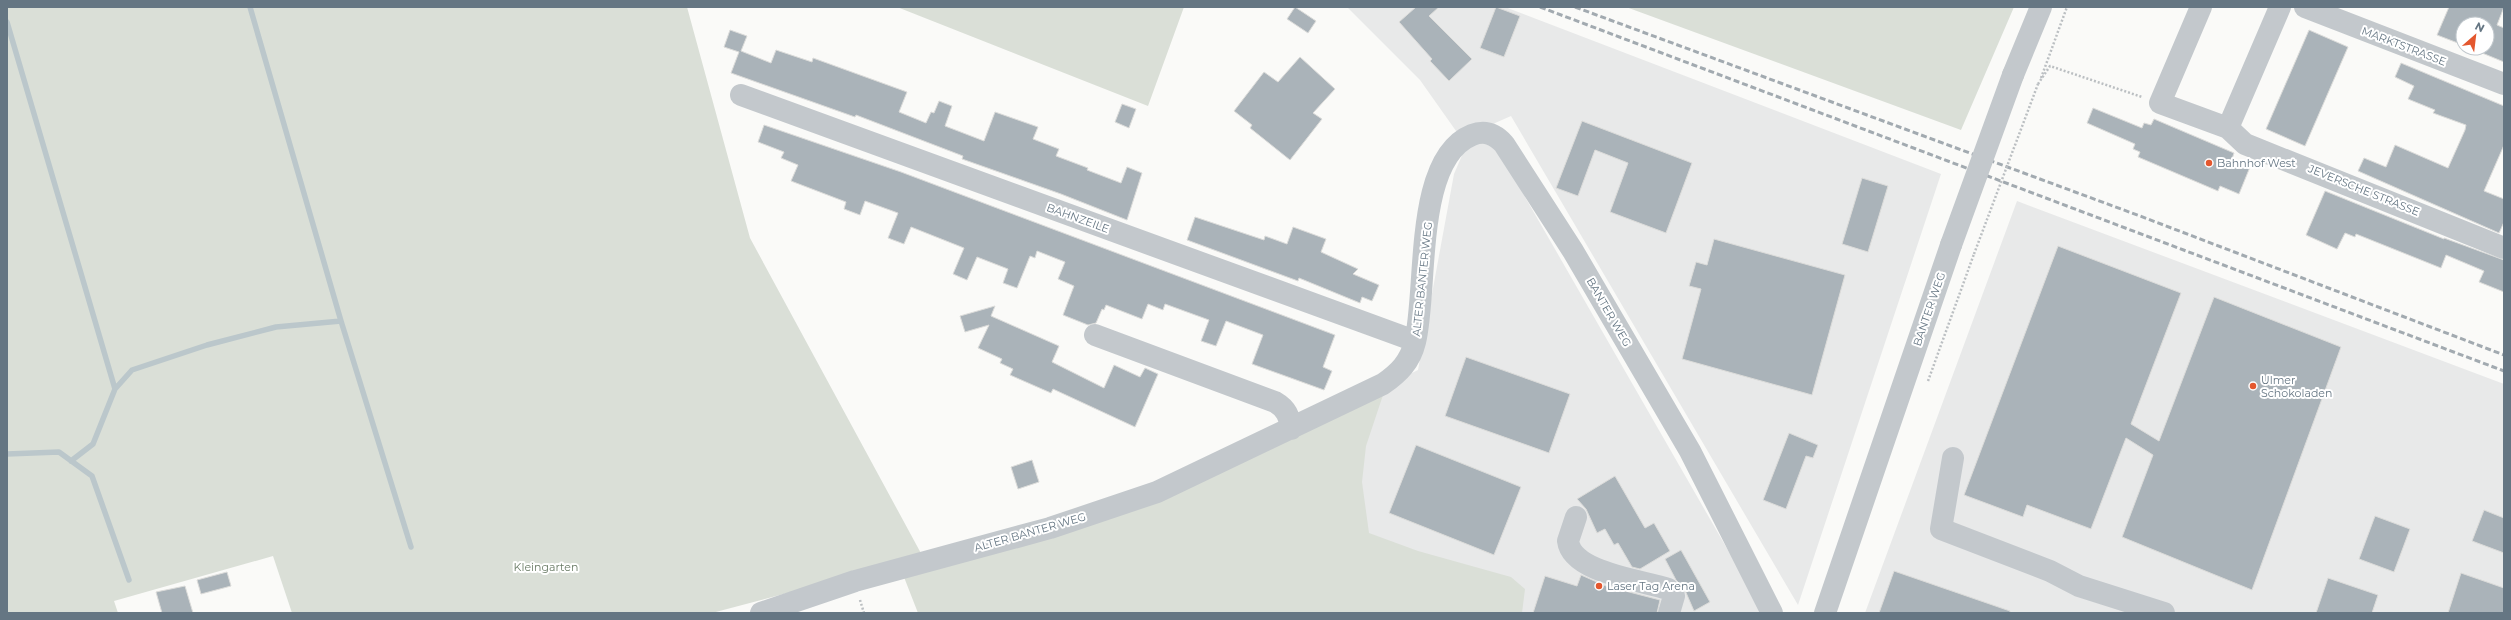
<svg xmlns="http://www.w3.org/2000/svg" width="2511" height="620" font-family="Montserrat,sans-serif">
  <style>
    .built { fill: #e8e9e9 }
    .green { fill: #dadfd7 }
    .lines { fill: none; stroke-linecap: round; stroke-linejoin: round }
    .stream { stroke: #bbc7cb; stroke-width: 5.5 }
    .building { fill: #aab3b9; stroke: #dcdcda }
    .path { stroke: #bbbfc2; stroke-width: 2.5; stroke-dasharray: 2 2; stroke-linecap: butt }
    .minor { stroke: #c3c8cc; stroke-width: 22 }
    .rail { stroke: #a2aab0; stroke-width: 3; stroke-dasharray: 6 3; stroke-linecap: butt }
    .path-bridge { stroke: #bbbfc2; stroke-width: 2.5; stroke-dasharray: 2 2; stroke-linecap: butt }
    .minor-bridge { stroke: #c3c8cc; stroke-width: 22 }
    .poi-dot { fill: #e4572e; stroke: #fff; stroke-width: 1.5 }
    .labels { text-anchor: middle; stroke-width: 4; stroke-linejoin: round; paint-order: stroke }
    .street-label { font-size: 11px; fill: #657683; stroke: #fff }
    .poi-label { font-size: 11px; fill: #657683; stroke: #fff; text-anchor: start }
    .park-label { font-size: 11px; fill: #687a64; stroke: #fff }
  </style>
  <rect width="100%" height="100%" fill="#fafaf8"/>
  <path class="built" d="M 1347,7 L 1505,7 L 1941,174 L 1798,605 L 1511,116 L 1461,138 L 1420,80 Z
    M 1490,136 L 1764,613 L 918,613 L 1147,505 L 1418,370 L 1454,174 L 1466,146 Z
    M 2017,201 L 2504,384 L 2504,613 L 1865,613 Z"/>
  <path class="green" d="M 7,7 L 687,7 L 750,238 L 923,557 L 712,613 L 292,613 L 273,556 L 114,601 L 118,613 L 7,613 Z
    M 897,7 L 1184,7 L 1148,106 Z
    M 1626,7 L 2014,7 L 1961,130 Z
    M 1386,386 L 1366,446 L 1362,482 L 1369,533 L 1418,551 L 1511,577 L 1525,589 L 1522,613 L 918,613 L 902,572 L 1147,505 Z"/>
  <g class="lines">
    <path class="stream" d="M 250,7 L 341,321
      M 7,22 L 115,389
      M 7,454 L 59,452 L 92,476 L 129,580
      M 71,461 L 93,444 L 115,389 L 132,370 L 207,345 L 276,327 L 341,321 L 411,547"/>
  </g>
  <path class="building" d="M 1295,7 L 1316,21 L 1308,33 L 1287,19 Z
    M 1416,7 L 1439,7 L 1429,16 L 1472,59 L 1449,81 L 1430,61 L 1432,59 L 1399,22 Z
    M 1496,7 L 1520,16 L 1504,57 L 1480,48 Z
    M 2449,7 L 2504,7 L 2497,25 L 2504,28 L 2504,62 L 2470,48 L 2487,48 L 2487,24 L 2463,24 L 2463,45 L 2437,35 Z
    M 730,30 L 747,36 L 741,51 L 771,63 L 776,50 L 812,62 L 813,58 L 907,92 L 899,112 L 926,123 L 931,112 L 934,113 L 939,101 L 952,106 L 945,126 L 984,141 L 995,112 L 1038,127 L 1033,139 L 1059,149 L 1056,156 L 1088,168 L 1087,170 L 1121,183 L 1127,167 L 1142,173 L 1127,220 L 1061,194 L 962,159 L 963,156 L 856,115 L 855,117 L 731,73 L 739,52 L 724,47 Z
    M 2309,30 L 2348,47 L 2305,146 L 2266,129 Z
    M 1300,57 L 1335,89 L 1313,113 L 1322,119 L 1290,160 L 1250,128 L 1252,125 L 1234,111 L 1264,72 L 1278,82 Z
    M 2401,63 L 2504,106 L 2504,145 L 2484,191 L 2504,199 L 2504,222 L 2499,233 L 2358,171 L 2364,158 L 2386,167 L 2395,145 L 2448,168 L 2465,130 L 2466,125 L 2433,113 L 2435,110 L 2408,99 L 2414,86 L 2395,77 Z
    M 1122,104 L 1136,109 L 1129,128 L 1115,122 Z
    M 2093,108 L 2142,128 L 2144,123 L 2151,125 L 2154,119 L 2234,153 L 2232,159 L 2250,167 L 2239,194 L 2220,186 L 2218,191 L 2138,157 L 2140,152 L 2133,149 L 2135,144 L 2087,123 Z
    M 1582,121 L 1692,163 L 1666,233 L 1610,212 L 1628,163 L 1595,150 L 1578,196 L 1556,188 Z
    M 764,125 L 901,172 L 1335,335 L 1323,367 L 1332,371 L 1324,390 L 1252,364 L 1263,335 L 1226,321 L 1216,346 L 1201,341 L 1209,320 L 1165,304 L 1163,310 L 1148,304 L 1142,319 L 1106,305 L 1104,310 L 1102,309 L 1096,323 L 1088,325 L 1063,315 L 1074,286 L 1058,279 L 1065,262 L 1037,251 L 1035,258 L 1030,256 L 1017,288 L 1003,283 L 1008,269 L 977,257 L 967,280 L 953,274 L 964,248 L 911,227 L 904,244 L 888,238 L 898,213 L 865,201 L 860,215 L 844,209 L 846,202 L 791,181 L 798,165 L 781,158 L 784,152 L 758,142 Z
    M 1862,178 L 1888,186 L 1868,252 L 1842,244 Z
    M 2325,191 L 2444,239 L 2444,238 L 2504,260 L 2504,292 L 2479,282 L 2484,271 L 2446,255 L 2441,268 L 2356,234 L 2355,237 L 2345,233 L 2337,249 L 2306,235 Z
    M 1195,217 L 1264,240 L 1265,236 L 1287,244 L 1293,227 L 1326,239 L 1321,252 L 1358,269 L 1353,274 L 1379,285 L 1372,301 L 1362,297 L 1360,303 L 1299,278 L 1298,281 L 1187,240 Z
    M 1714,239 L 1845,275 L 1812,395 L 1682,359 L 1701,289 L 1689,286 L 1696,262 L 1707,265 Z
    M 2058,246 L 2181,293 L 2131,424 L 2159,441 L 2214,297 L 2341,347 L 2252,590 L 2122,537 L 2153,455 L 2126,438 L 2091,529 L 2027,505 L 2023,517 L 1964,495 Z
    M 995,306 L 991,316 L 1059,346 L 1052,362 L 1104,388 L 1114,365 L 1140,377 L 1145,368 L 1158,374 L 1135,427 L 1053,389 L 1051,393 L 1010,375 L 1013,369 L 1000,363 L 1002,359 L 978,348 L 989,325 L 965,332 L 960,316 Z
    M 1466,357 L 1570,394 L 1549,453 L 1445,416 Z
    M 1789,433 L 1818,445 L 1813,458 L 1806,456 L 1786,509 L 1763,500 Z
    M 1416,445 L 1521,487 L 1494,555 L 1389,513 Z
    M 1032,460 L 1039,482 L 1018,489 L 1011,467 Z
    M 1615,476 L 1645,528 L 1654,523 L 1670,551 L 1640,569 L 1632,567 L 1618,543 L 1614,545 L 1605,529 L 1597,533 L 1586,509 L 1577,499 Z
    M 2484,510 L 2504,518 L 2504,553 L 2472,541 Z
    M 2375,516 L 2410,529 L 2394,572 L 2359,559 Z
    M 1681,550 L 1710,602 L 1694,611 L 1684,588 L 1676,580 L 1665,559 Z
    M 1894,571 L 2010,611 L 2010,613 L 1879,613 Z
    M 227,572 L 231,586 L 201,594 L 197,580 Z
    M 2461,573 L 2504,588 L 2504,613 L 2448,613 Z
    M 1581,575 L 1606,586 L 1660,600 L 1657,613 L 1533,613 L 1545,576 L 1577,586 Z
    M 2328,578 L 2378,595 L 2372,613 L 2316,613 Z
    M 185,586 L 193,613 L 162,613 L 156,592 Z"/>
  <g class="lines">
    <path class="path" d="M 2041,78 L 2067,7
      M 2038,84 L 2050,66 L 2142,97
      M 1928,381 L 1974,254
      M 860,600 L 864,613"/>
    <path class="minor" d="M 2201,7 L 2160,103 L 2228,128 L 2280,7
      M 2305,7 L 2504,84
      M 2013,75 L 2041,7
      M 741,95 L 1415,341
      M 2228,128 L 2245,144 L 2504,248
      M 1095,335 L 1275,402 C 1287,409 1289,416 1291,429
      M 1953,458 L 1941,529 L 2050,571 L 2079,586 L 2164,613
      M 1576,517 L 1568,541 C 1572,573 1642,580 1668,589 L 1674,596 L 1669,613
      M 761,613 L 855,581 L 1050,528 L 1157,492 L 1383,384 C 1399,373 1410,362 1415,342 C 1428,291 1413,159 1472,135 C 1485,130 1495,134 1504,144 L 1573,251 L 1690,451 L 1772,613
      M 1825,613 L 1951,245"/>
    <path class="rail" d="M 1540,7 L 2504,371
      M 1575,7 L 2140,216 L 2504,355"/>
    <path class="path-bridge" d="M 1974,254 L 2038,84"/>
    <path class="minor-bridge" d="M 1951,245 L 2013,75"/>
  </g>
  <g class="poi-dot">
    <circle cx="2209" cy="163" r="4"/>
    <circle cx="2253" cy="386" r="4"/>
    <circle cx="1599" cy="586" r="4"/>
  </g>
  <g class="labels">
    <g class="street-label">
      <text transform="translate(2404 46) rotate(21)" y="4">MARKTSTRASSE</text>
      <text transform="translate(2364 190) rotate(22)" y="4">JEVERSCHE STRASSE</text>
      <text transform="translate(1078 218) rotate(20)" y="4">BAHNZEILE</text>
      <text transform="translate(1422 279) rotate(-84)" y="4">ALTER BANTER WEG</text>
      <text transform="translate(1929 309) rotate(-71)" y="4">BANTER WEG</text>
      <text transform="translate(1609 312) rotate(60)" y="4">BANTER WEG</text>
      <text transform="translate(1030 532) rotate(-16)" y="4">ALTER BANTER WEG</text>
    </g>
    <g class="poi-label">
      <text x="2217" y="167">Bahnhof West</text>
      <text x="2261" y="384">Ulmer<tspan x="2261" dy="13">Schokoladen</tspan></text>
      <text x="1607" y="590">Laser Tag Arena</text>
    </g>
    <g class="park-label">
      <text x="546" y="571">Kleingarten</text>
    </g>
  </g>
  <rect width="2511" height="620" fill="none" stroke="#657683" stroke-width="16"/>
  <g transform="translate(2475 36) rotate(28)"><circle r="19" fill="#ffffff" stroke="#c1c8cd"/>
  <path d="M0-3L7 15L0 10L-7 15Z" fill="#e4572e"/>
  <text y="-6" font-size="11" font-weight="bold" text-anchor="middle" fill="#657683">N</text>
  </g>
</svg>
